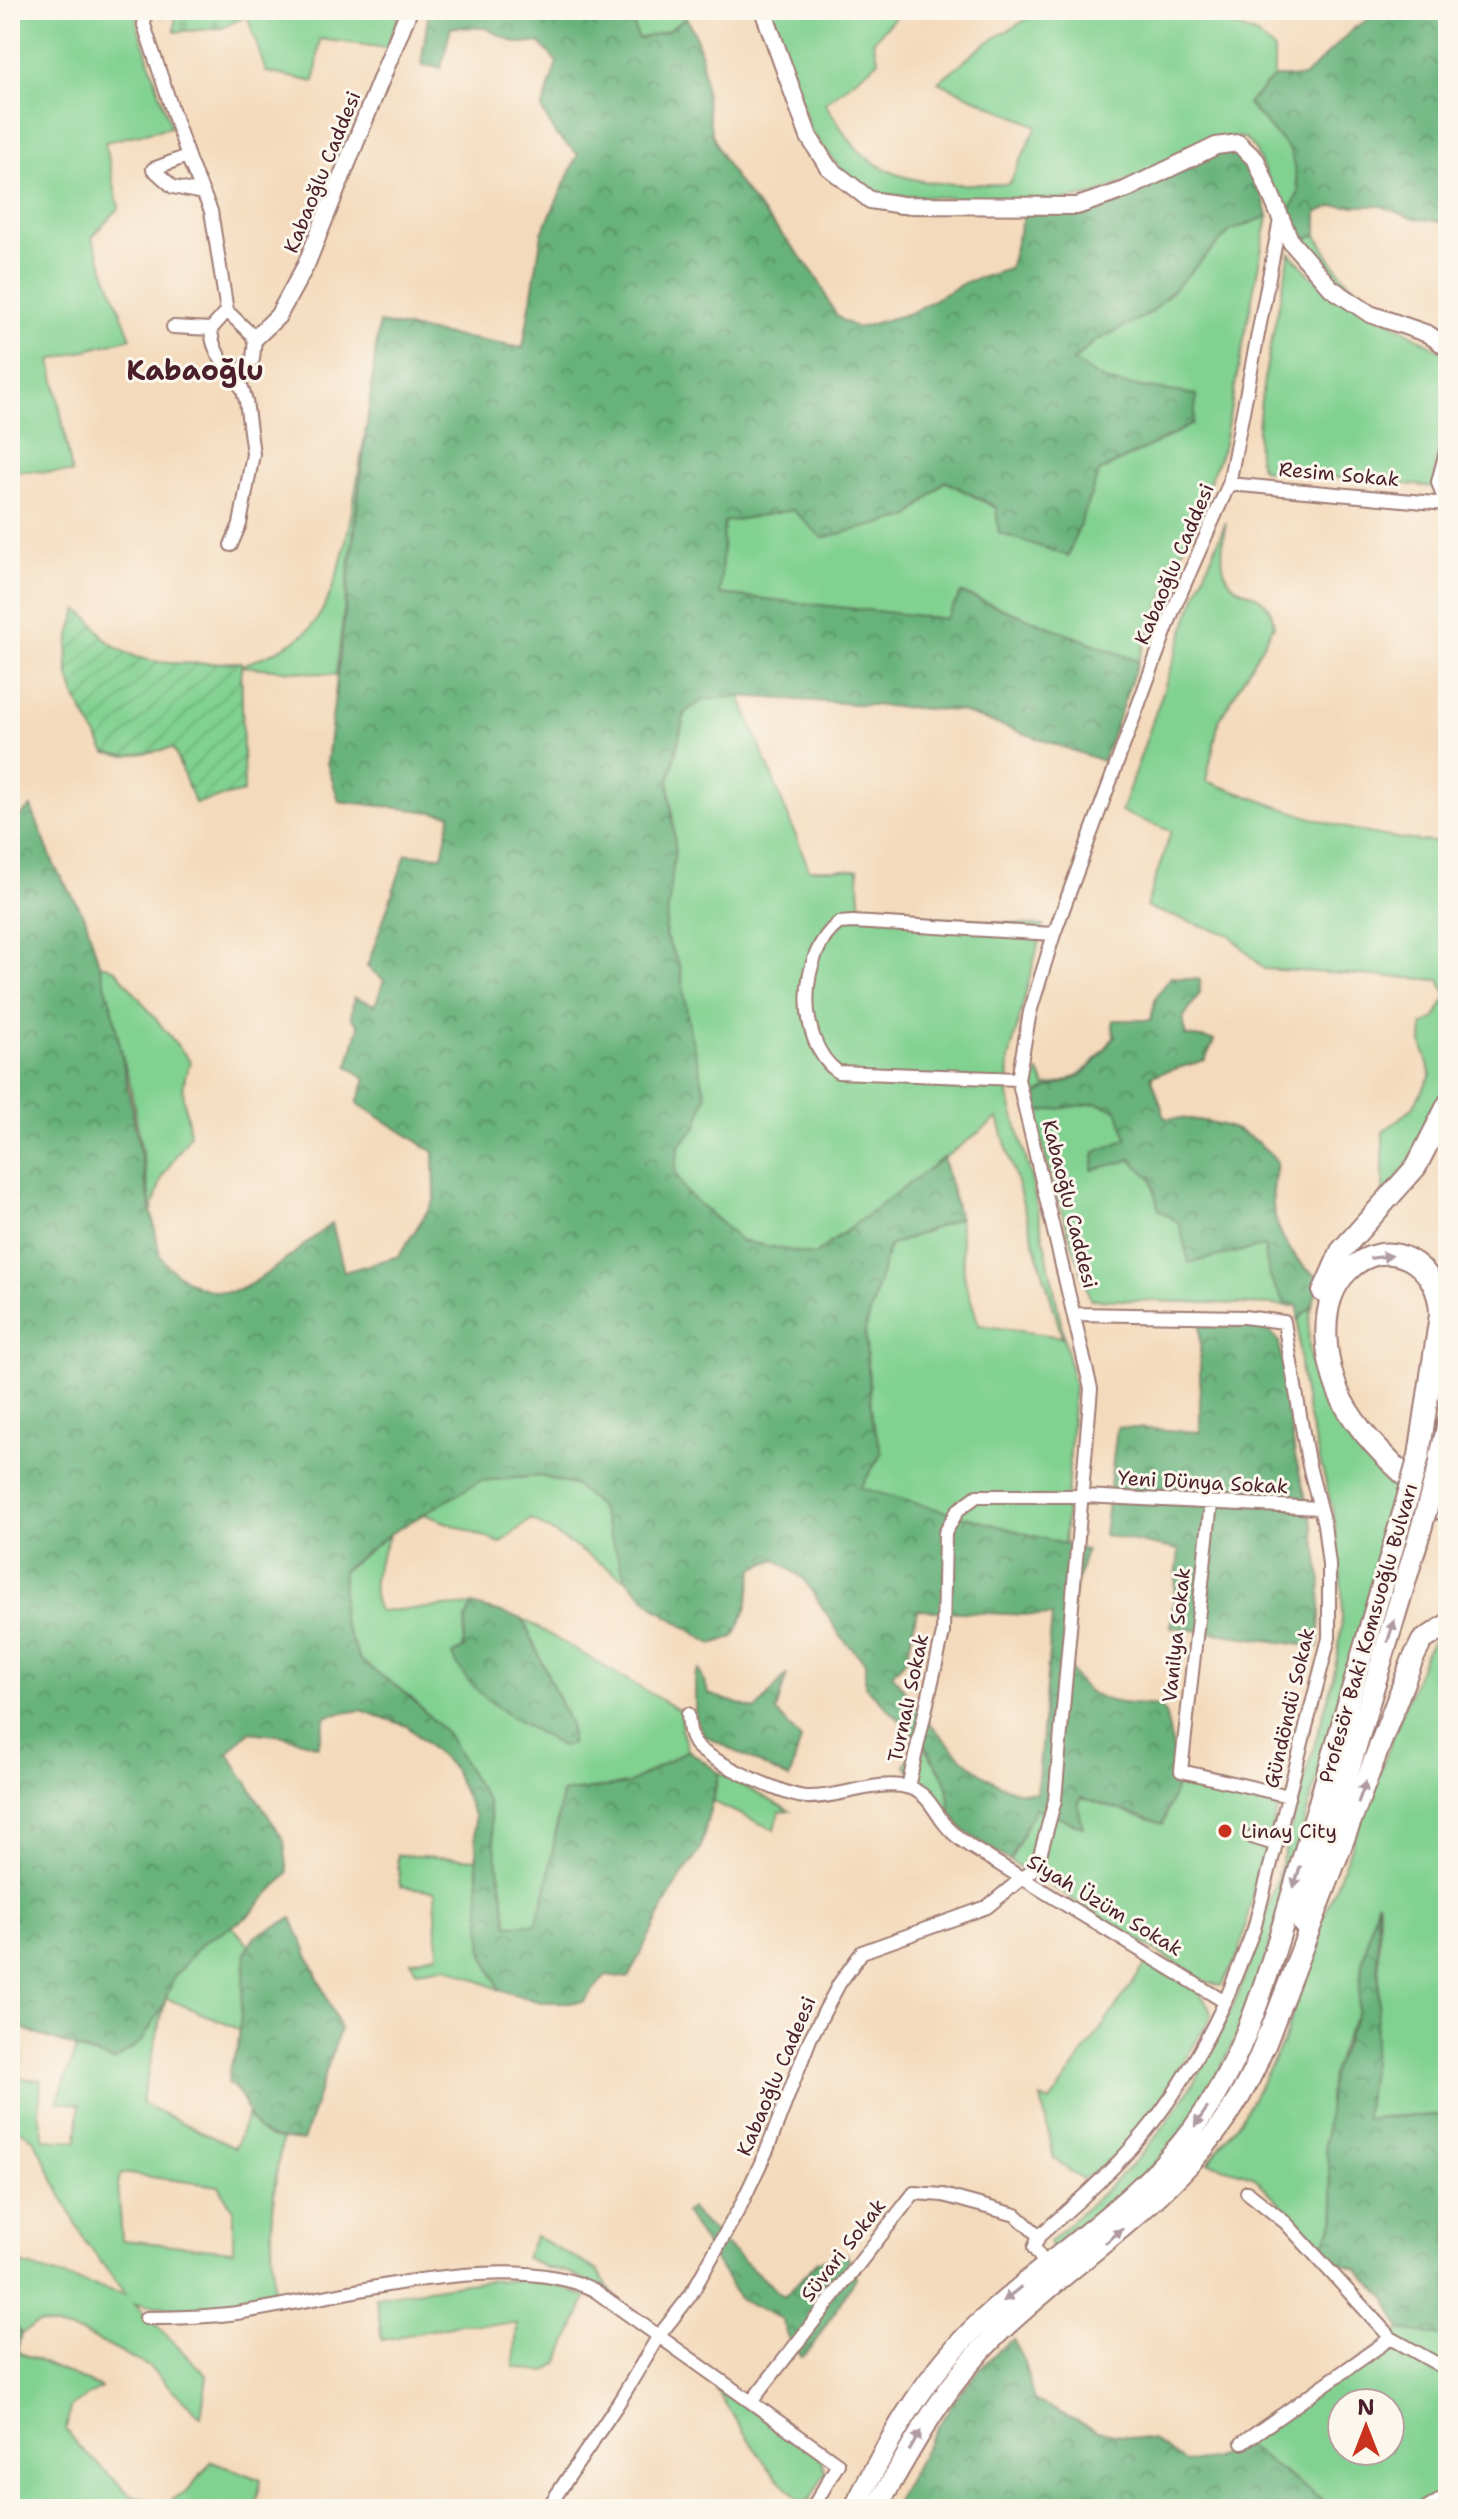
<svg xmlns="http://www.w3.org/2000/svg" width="1458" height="2519" font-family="'Shantell Sans',sans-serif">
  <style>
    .grass { fill: #81d191; stroke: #66785e; stroke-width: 2; fill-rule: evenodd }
    .forest { fill: url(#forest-crowns); stroke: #596953; stroke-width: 2; fill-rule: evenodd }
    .cemetery { fill: url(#cemetery-stones); stroke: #66785e; stroke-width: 2 }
    .garden { fill: url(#garden-furrows); stroke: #66785e; stroke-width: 2 }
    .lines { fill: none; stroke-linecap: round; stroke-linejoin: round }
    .minor-casing { stroke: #9f7c74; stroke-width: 16 }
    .tertiary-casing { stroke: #9f7c74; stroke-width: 20 }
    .primary-casing { stroke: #9f7c74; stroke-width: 24 }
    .trunk-casing { stroke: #9f7c74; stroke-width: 24 }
    .minor { stroke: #fff; stroke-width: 12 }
    .tertiary { stroke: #fff; stroke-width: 16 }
    .primary { stroke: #fff; stroke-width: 20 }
    .trunk { stroke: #fff; stroke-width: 20 }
    .primary-bridge-casing { stroke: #9f7c74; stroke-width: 24; stroke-linecap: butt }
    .primary-bridge { stroke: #fff; stroke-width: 20 }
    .oneway { fill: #ae9aa0 }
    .poi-dot { fill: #c8321e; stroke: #fbf7ec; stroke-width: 3 }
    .labels { text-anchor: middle; stroke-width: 6; stroke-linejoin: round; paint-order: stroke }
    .street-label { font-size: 20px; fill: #4a1f2b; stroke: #fbf7ec }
    .poi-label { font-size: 20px; fill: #4a1f2b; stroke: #fbf7ec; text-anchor: start }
    .district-label { font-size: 28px; font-weight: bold; fill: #4a1f2b; stroke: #fbf7ec }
  </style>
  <defs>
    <pattern id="forest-crowns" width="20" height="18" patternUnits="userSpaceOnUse" patternTransform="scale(2)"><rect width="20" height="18" fill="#68b37b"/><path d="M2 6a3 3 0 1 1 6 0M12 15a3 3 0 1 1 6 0" fill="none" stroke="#589165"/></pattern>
    <pattern id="cemetery-stones" width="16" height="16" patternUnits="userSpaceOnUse" patternTransform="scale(2)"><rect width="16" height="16" fill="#81d191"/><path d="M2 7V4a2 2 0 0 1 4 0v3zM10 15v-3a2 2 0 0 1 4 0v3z" fill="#71b37d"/></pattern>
    <pattern id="garden-furrows" width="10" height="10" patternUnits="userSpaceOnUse" patternTransform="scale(2)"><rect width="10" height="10" fill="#81d191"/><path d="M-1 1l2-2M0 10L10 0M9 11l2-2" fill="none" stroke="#71b37d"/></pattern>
  </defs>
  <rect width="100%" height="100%" fill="#fbf7ec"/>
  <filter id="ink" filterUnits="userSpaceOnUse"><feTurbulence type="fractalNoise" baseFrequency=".0125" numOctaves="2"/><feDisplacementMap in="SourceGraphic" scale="16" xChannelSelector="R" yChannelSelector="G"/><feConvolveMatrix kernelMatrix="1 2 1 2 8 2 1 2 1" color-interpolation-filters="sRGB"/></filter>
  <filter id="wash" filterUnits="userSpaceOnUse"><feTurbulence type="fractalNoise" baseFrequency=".006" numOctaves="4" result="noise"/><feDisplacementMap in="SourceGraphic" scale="32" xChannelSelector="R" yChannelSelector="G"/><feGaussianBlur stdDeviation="1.8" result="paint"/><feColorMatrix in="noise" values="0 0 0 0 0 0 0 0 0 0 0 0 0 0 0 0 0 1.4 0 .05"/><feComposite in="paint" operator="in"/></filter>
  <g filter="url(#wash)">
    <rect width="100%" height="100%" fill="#f4dabc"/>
    <path class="grass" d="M 10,10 L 139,10 L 137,24 L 171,127 L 105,142 L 119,208 L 92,237 L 131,338 L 51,360 L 72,473 L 10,470 Z
      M 258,10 L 401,10 L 386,48 L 320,39 L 315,82 L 266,72 L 248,18 Z
      M 630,10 L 683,10 L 686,18 L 667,31 L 638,40 Z
      M 769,10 L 902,10 L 873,41 L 879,61 L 825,103 C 835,118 845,136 857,149 C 899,190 955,184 1009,184 L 1037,126 L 938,82 L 986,43 L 1043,10 L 1131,10 L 1134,14 L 1191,16 L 1190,10 L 1214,10 L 1216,18 L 1257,35 L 1274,50 L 1274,77 L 1248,104 L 1291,151 L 1299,192 L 1286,219 L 1255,150 L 1245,138 L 1228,137 L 1095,195 L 1055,201 L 878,195 L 850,181 L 811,131 Z
      M 1268,216 L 1223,448 L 1138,661 L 962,593 L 947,619 L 719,594 L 724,521 L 793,510 L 909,517 L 945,481 L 996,508 L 1068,556 L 1099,472 L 1192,424 L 1197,395 L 1107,382 L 1073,362 L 1094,342 L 1151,312 L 1230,231 Z
      M 1317,235 C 1351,300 1378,310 1448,325 L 1448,337 L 1367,306 L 1341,289 L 1298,242 Z
      M 1290,253 L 1311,276 L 1448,355 L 1448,435 L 1436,461 L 1434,487 L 1263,470 C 1243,449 1283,288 1290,253 Z
      M 366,429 L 336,675 L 240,666 C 263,657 285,649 305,633 C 346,597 355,482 366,429 Z
      M 1226,522 C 1207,620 1267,569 1274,625 L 1219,721 L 1206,781 C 1283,808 1366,843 1448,842 L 1448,1078 C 1434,1122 1413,1160 1383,1196 L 1383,1132 L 1413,1107 L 1431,1075 L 1422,1043 L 1423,1026 L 1435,1018 L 1447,996 L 1440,980 L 1264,969 L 1230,935 L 1146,907 L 1171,831 L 1121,812 L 1201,582 Z
      M 740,696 L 809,869 L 858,869 L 861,912 L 1043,926 L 1009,1059 L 1008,1095 L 1030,1173 L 1074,1386 L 1064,1547 L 860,1488 L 882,1453 L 872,1419 L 865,1331 L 889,1246 L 959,1218 L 965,1281 L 979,1325 L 1062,1337 L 998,1118 L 814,1255 L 741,1241 L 687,1193 L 675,1172 L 679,1146 L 697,1126 L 684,993 L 680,966 L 665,936 L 675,847 L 669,782 L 685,712 L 703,700 Z
      M 99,964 L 116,970 L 191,1062 C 176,1089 187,1107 190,1135 L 162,1177 L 152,1210 L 131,1089 Z
      M 1171,977 L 1200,980 L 1200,993 L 1183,1018 L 1186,1036 L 1214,1040 L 1205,1060 L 1151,1076 L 1165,1118 C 1211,1119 1247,1125 1277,1162 C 1275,1176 1271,1193 1273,1207 C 1276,1233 1298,1268 1321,1278 C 1283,1365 1338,1437 1398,1494 L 1253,2002 L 1202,2106 L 1144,2177 L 1053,2250 L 1049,2242 C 1081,2211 1116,2184 1145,2150 C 1240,2037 1265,1919 1304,1781 C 1320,1722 1346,1654 1342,1592 C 1340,1565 1338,1534 1332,1508 C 1322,1463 1306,1419 1301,1372 C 1298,1350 1299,1328 1298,1306 L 1090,1299 C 1071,1234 1033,1143 1033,1077 L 1039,1072 L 1045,1086 C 1078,1084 1096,1061 1114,1037 L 1113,1020 L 1151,1020 L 1156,997 Z
      M 540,1476 L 576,1486 L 599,1506 L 627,1580 L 531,1519 L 501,1543 L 424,1514 L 480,1481 Z
      M 390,1534 C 379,1560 366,1584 379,1611 L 472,1605 L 466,1620 L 463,1649 L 454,1654 L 542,1665 L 523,1619 L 682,1712 L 681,1729 L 688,1750 L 628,1784 L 562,1793 L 547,1887 L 536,1925 L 507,1925 L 488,1803 L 447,1734 L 408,1695 L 360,1660 L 341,1619 L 343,1571 Z
      M 1448,1631 L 1448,2114 C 1420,2118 1393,2114 1365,2119 L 1379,1999 L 1379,1901 L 1362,1964 L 1358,2011 L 1340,2049 L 1325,2144 L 1336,2217 L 1323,2246 L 1253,2176 L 1208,2163 L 1243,2116 L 1283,2043 L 1316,1938 L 1425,1654 L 1435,1638 Z
      M 918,1739 L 946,1780 L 951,1813 L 905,1766 Z
      M 719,1773 L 790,1811 L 779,1812 L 775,1830 L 713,1802 Z
      M 1179,1777 L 1281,1800 L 1258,1869 L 1240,1951 L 1221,1986 L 1205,1981 L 1010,1861 L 1035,1808 L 1078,1805 L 1081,1797 L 1163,1824 Z
      M 397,1855 L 478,1859 L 483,1954 L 500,1990 L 447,1967 L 416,1971 L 411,1961 L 438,1954 L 435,1891 L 400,1886 Z
      M 232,1926 L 253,1950 L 246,1965 L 240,2030 L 166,1998 L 141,2103 L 235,2148 L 247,2115 C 257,2129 266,2137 283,2138 C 270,2193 271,2243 274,2298 C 225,2307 182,2312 134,2303 L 207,2376 L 201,2417 L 149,2367 L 85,2334 L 39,2323 L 21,2334 L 10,2316 L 10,2261 L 126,2295 L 84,2240 L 34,2139 L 10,2124 L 10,2047 L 22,2053 L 20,2078 L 41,2080 L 39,2113 L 44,2139 L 77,2141 L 80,2104 L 57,2102 L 76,2049 L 114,2061 L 162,2008 L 174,1977 L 202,1943 ZM 121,2173 L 219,2186 L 233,2210 L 233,2251 L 122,2240 L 118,2183 Z
      M 1146,1964 C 1166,1975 1211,1990 1211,2017 L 1152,2114 L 1119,2154 L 1082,2180 L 1054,2159 L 1041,2098 L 1050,2102 Z
      M 535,2236 L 597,2270 L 615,2297 L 566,2271 L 546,2268 L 525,2257 Z
      M 523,2280 L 549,2283 L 587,2297 L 559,2362 L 546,2372 L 514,2367 L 517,2324 L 460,2324 L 382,2340 L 376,2297 L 479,2281 Z
      M 1401,2330 L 1448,2337 L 1448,2509 L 1329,2509 L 1330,2506 L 1242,2443 ZM 1342,2403 L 1390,2403 L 1390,2451 L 1342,2451 Z
      M 18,2352 L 101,2388 L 70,2407 L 66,2429 L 80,2448 L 132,2496 L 167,2503 L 188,2490 L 212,2461 L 261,2480 L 255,2509 L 10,2509 L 10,2381 Z
      M 718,2386 L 821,2458 L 826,2472 L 810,2499 L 802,2503 L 765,2464 L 715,2388 Z"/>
    <path class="forest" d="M 429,10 L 630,10 L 638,39 L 667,31 L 686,18 C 709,49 701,99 713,136 C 731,188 785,232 817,278 C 825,290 830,311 842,320 C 846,323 853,325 858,328 L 910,313 L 966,282 L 1009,269 L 1025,210 L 1063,214 L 1095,206 L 1224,149 C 1258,150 1260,190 1268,216 L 1230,231 L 1151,313 L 1094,342 L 1073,361 L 1107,382 L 1197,395 L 1193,424 L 1099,472 L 1068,556 L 999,533 L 996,507 L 945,481 L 909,517 L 822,538 L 793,510 L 724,522 L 720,594 L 946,619 L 961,593 L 1138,661 L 1103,761 L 959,711 L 740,696 L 704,700 L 685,712 L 669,782 L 675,847 L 665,936 L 680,966 L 690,1032 L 706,1095 L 697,1126 L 679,1146 L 675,1173 L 687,1193 L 741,1241 L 814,1255 L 943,1158 L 959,1218 L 889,1246 L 865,1331 L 872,1419 L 882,1453 L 860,1488 L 1086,1550 C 1074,1596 1040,1677 1104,1699 C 1120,1705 1142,1704 1160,1706 L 1166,1716 L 1179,1777 L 1163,1824 L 1081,1797 L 1078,1806 L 1083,1827 L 1035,1808 L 1010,1861 L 964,1831 L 951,1813 L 946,1780 L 925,1745 L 865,1686 L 865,1662 L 842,1638 L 804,1579 L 776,1559 L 754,1568 L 747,1607 L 734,1637 L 712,1644 L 658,1610 L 627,1580 L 599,1506 L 576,1486 L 540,1476 L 480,1481 L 390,1534 L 343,1570 L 342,1619 L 360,1660 L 408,1695 L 447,1734 L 488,1803 L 508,1925 L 536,1924 L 547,1887 L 562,1793 L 628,1784 L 688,1750 L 719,1773 L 700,1850 L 674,1887 L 628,1978 L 606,1975 L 583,2002 L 540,2002 L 500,1990 L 483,1954 L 474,1815 L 452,1767 L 407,1726 L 361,1710 L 326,1716 L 318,1746 L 284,1736 L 249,1732 L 228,1753 L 284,1840 L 288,1874 L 246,1918 L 202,1943 L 174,1977 L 162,2008 L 142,2041 L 114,2061 L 26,2030 L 10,2016 L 10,824 L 31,807 L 55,867 L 85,917 L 113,1010 L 160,1256 C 175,1278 207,1296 235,1291 C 254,1288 314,1237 332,1223 L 344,1272 L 399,1256 L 435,1199 L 434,1152 L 357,1103 L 366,1079 L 348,1066 L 359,1026 L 351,1017 L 354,997 L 375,1005 L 384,980 L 367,967 L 406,854 L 442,856 L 451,814 L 339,801 L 327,763 L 379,323 L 523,348 L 542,233 L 578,154 L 556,135 L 542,110 L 557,62 L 540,43 L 516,43 L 485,28 L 451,27 L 441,68 L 421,65 ZM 917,1610 L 1052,1616 L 1037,1793 C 979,1796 924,1716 892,1674 L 907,1658 Z
      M 1384,10 L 1448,10 L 1448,223 L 1409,217 L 1382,206 L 1334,206 L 1317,212 L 1317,235 L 1298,242 L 1286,219 L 1299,192 L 1291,152 L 1248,103 L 1274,77 L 1304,77 L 1354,28 Z
      M 1171,977 L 1200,980 L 1200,993 L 1183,1018 L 1186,1036 L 1214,1040 L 1205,1060 L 1151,1076 L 1165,1118 C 1211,1119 1247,1125 1277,1162 C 1275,1176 1271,1193 1273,1207 C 1276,1233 1297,1268 1321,1278 L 1312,1306 L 1298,1320 L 1298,1306 L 1286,1305 L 1269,1276 L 1264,1246 L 1189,1263 L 1179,1223 L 1159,1210 L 1151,1178 L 1131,1160 L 1092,1170 L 1095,1152 L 1127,1139 L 1117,1110 L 1097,1103 L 1036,1112 L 1033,1098 C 1048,1083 1068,1086 1084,1073 C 1096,1064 1105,1049 1114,1037 L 1113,1020 L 1151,1020 L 1156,997 Z
      M 1200,1325 L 1268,1329 L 1279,1342 L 1295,1456 L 1313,1526 L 1321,1578 L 1319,1647 L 1171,1627 L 1179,1550 L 1104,1535 L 1117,1427 L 1200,1432 Z
      M 472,1605 L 523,1619 L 571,1727 L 571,1744 L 563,1747 C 524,1724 471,1700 453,1655 L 463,1649 L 466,1620 Z
      M 699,1669 L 709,1694 L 756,1710 L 787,1674 L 776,1711 L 801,1740 L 789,1779 L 704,1735 L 695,1717 L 695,1676 Z
      M 1377,1901 L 1379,1999 L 1365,2119 C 1393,2116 1420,2117 1448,2114 L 1448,2337 L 1401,2330 L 1386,2298 L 1357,2269 L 1342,2263 L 1333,2267 L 1323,2246 L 1336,2217 L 1325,2144 L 1331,2077 L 1358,2011 L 1362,1964 Z
      M 292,1918 L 340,2029 L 303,2141 C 293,2140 280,2140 271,2137 C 243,2128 250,2095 228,2083 L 230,2066 L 238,2047 L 246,1952 L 255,1936 Z
      M 690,2208 L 724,2243 L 784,2297 L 818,2261 L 847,2254 L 856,2278 L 809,2351 L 802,2357 L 790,2342 L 782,2319 L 740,2300 L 685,2212 Z
      M 10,2316 L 21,2334 L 10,2381 Z
      M 1013,2339 L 1023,2358 L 1034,2400 L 1098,2431 L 1154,2441 L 1185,2462 L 1212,2459 L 1242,2443 L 1331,2507 L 892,2509 C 924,2450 957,2380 1013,2339 Z"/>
    <path class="cemetery" d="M 158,10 L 258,10 L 222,28 L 175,32 L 175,16 L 159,16 Z"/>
    <path class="garden" d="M 78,610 C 95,620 96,630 108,641 C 143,671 198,663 241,662 L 244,792 L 195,803 L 173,748 L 127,756 L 106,753 C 76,698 53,674 78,610 Z"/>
  </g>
  <g filter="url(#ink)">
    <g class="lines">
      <defs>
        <path id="minor" d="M 146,10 L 144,25 L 190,163 L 211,211 L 227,311 L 255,338 L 253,359 L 233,377 L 242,388 L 246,401 L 253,454 L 240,524 L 231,545
          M 187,156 L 153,169 L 173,187 L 203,193
          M 227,311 L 211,329 C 212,349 222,361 233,377
          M 173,327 L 211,329
          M 1229,484 L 1446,504
          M 1018,1079 L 838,1072 C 796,1042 798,953 839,923 L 853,922 L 1054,934
          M 1076,1314 L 1244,1317 L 1284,1322 L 1308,1462 L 1324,1524 L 1329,1565 L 1329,1638 L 1254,1929 L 1225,2002
          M 1211,1503 L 1181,1771 L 1289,1796
          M 688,1714 C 689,1724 689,1735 695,1744 C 707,1760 785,1796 806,1797 C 839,1799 878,1778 910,1788 C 928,1794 933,1809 944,1823 C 951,1833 961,1840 971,1847 L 1225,2002 C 1173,2111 1129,2158 1039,2236 L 1034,2248 L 1047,2267
          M 908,1787 L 943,1633 L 945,1533 L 958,1510 L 977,1496 L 1084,1496 L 1319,1508
          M 1252,1837 L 1274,1844
          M 1247,2192 L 1286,2223 L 1391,2338 L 1448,2370
          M 146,2318 C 178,2318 211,2317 243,2312 C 336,2298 510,2247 594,2290 L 838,2464 L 812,2509
          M 751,2402 L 914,2193 L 943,2195 L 1016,2215 L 1039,2236
          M 1242,2443 L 1391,2338
          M 547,2509 L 619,2402 L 658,2337 L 690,2296 L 740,2207 L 767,2150 L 810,2039 L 839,1984 L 862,1952 L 987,1907 L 1037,1866 L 1055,1800 L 1091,1389 L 1018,1079 L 1030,1012 L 1054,934 L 1174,608 L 1229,484 L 1280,220
          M 1426,2509 L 1448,2495"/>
        <path id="tertiary" d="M 763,10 L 809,137 L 828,167 L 870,200 L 902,205 L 1077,206 L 1125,190 L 1216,146 L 1238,143 L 1256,160 L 1291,242 L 1331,288 L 1370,314 L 1428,334 L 1448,348
          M 255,338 L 278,316 L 306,265 L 409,10
          M 1448,452 L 1440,482 L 1448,505"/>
        <path id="primary" d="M 1435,1479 L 1448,1423
          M 1303,1924 L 1421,1529
          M 854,2509 C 888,2441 926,2372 983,2320 C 1052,2255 1135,2206 1193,2129 C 1250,2052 1273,1957 1300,1867 C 1336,1747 1370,1627 1405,1506
          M 876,2509 C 911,2448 944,2385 996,2335 C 1094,2240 1223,2173 1268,2034"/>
        <path id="trunk" d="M 1323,1292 L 1341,1251 L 1416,1167 L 1448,1104
          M 1419,1456 L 1440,1315 C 1440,1264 1388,1232 1348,1271 C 1314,1304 1325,1373 1347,1409 C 1372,1450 1413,1482 1448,1514
          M 1264,2048 L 1412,1661 L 1422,1641 L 1448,1624"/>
      </defs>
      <use href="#minor" class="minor-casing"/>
      <use href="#tertiary" class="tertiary-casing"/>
      <use href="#primary" class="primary-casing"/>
      <use href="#trunk" class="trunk-casing"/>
      <use href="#minor" class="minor"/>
      <use href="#tertiary" class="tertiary"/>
      <use href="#primary" class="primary"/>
      <use href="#trunk" class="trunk"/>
      <defs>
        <path id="primary-bridge" d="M 1405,1506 L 1419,1456
          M 1421,1529 L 1435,1479"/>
      </defs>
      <use href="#primary-bridge" class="primary-bridge-casing"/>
      <use href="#primary-bridge" class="primary-bridge"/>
    </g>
    <defs><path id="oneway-solid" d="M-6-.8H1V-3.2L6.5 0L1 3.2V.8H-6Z" transform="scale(2)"/></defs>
    <g class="oneway">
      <use href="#oneway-solid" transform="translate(1381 1257) rotate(-7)"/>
      <use href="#oneway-solid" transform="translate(1391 1631) rotate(-73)"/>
      <use href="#oneway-solid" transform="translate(1362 1792) rotate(-70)"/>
      <use href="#oneway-solid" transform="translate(1297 1877) rotate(107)"/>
      <use href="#oneway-solid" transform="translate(1201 2117) rotate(124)"/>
      <use href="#oneway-solid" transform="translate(1114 2236) rotate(-40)"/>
      <use href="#oneway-solid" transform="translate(1012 2294) rotate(141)"/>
      <use href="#oneway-solid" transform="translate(915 2441) rotate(-60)"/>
    </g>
  </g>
  <circle class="poi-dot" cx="1225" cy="1831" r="8"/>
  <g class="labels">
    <g class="street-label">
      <text transform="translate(322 172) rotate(-68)" y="7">Kabaoğlu Caddesi</text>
      <text transform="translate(1339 474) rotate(5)" y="7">Resim Sokak</text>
      <text transform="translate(1174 564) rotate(-67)" y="7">Kabaoğlu Caddesi</text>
      <text transform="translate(1070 1204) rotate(76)" y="7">Kabaoğlu Caddesi</text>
      <text transform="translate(1203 1482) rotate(3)" y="7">Yeni Dünya Sokak</text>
      <text transform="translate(1368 1633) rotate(-74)" y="7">Profesör Baki Komsuoğlu Bulvarı</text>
      <text transform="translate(1176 1635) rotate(-84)" y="7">Vanilya Sokak</text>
      <text transform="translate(908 1698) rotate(-78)" y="7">Turnalı Sokak</text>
      <text transform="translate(1289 1708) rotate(-77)" y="7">Gündöndü Sokak</text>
      <text transform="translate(1105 1905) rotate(31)" y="7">Siyah Üzüm Sokak</text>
      <text transform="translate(776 2076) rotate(-67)" y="7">Kabaoğlu Cadeesi</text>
      <text transform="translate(843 2250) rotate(-52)" y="7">Süvari Sokak</text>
    </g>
    <g class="poi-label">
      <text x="1241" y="1838">Linay City</text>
    </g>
    <g class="district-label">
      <text x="195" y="380">Kabaoğlu</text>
    </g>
  </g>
  <rect width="1458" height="2519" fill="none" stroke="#fbf7ec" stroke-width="40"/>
  <g transform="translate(1366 2427)"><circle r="38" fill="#fbf7ec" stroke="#b4a19f" stroke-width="2"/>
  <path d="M0-6L14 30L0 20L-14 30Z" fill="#c8321e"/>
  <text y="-12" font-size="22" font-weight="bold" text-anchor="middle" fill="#4a1f2b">N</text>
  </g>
</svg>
